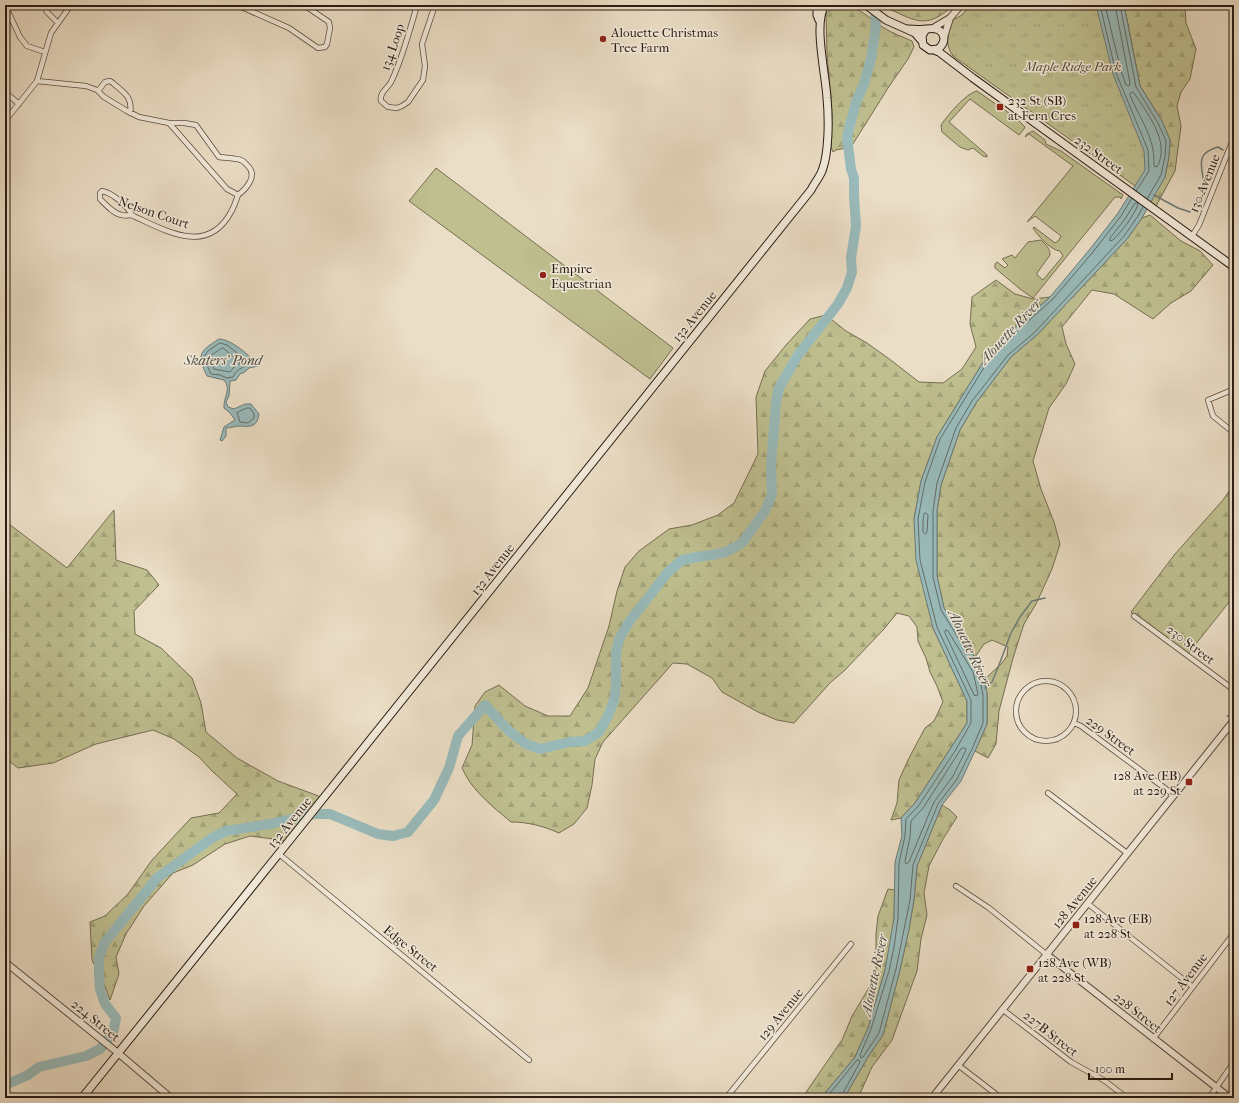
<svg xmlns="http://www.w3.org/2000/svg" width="1239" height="1103" font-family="'IM FELL French Canon',serif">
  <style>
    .grass { fill: #bfbf90; stroke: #756e52 }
    .forest { fill: url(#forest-firs); stroke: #756e52 }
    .park { fill: url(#park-tufts); stroke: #756e52 }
    .water { fill: #9bb; stroke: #6d7b78 }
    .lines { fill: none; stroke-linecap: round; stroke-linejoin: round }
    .shore { stroke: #626c67; stroke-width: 1 }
    .stream { stroke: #6d7b78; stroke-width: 1.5 }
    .river { stroke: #9bb; stroke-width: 10 }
    .minor-casing { stroke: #5b4c40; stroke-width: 6 }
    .tertiary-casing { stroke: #5b4c40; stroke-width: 8 }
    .secondary-casing { stroke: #2b1c13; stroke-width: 9 }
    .minor { stroke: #f2eada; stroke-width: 4.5 }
    .tertiary { stroke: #f2eada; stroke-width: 6 }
    .secondary { stroke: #f2eada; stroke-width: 7 }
    .poi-dot { fill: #8f2418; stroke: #f2eada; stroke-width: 1.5 }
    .labels { text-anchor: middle; stroke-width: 3; stroke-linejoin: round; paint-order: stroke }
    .poi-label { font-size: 13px; fill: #2b1c13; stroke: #f2eada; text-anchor: start }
    .street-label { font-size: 13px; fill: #2b1c13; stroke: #f2eada }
    .park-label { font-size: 13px; font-style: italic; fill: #574d38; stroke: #f2eada }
    .water-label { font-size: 14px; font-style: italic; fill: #4c4c45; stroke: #f2eada }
  </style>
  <defs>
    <pattern id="forest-firs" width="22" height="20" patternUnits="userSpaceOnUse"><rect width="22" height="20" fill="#bfbf90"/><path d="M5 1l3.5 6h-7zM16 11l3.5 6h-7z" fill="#a4a47b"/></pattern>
    <pattern id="park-tufts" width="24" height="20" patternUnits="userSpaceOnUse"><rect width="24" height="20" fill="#bfbf90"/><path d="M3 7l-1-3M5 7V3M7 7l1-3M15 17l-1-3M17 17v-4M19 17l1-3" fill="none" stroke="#a4a47b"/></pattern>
  </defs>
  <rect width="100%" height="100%" fill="#ebdec6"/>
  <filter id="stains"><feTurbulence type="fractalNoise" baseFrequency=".005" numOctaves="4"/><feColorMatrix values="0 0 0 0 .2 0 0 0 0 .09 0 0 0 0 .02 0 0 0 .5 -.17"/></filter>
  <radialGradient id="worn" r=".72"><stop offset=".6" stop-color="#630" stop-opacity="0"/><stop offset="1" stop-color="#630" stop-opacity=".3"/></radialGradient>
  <path class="grass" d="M 977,91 L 997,105 L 995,107 L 1000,110 L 1002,108 L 1017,119 L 1017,121 L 1018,120 L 1025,127 L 1024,129 L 1019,135 L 970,99 L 949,122 L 987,155 L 987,157 L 983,156 L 973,148 L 968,150 L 960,147 L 942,132 L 941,125 C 947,116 966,93 977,91 Z
    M 1033,131 L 1045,140 L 1046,144 L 1061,151 L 1123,195 L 1121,199 L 1120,197 L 1115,197 L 1033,298 L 1020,289 L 995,268 L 995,264 L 997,262 L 1005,268 L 1008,265 L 1002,259 L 1012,255 L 1015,258 L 1028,242 L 1041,240 C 1046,245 1050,248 1050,255 L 1037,273 L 1037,275 L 1043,280 L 1063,256 L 1060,251 C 1052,251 1037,235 1033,228 L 1034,227 L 1055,243 L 1059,240 L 1061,236 L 1035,216 L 1027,222 L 1073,166 L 1029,134 L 1025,137 L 1027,134 Z
    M 436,168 L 673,348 L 650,379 L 409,201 Z"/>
  <path class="forest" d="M 840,5 C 860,6 868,18 884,28 C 892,33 903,37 912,41 L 914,47 L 908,59 L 888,88 L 851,147 L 836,150 L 833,152 L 831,147 L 832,114 L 827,53 L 826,14 L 834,7 Z
    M 881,5 L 954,5 C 932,24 923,25 898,13 C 892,10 885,8 881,5 Z
    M 1124,5 L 1185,5 L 1186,23 L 1196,49 L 1190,79 L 1181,92 L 1177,106 L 1181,126 L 1175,171 L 1155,208 L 1149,204 L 1156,192 L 1162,121 L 1140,86 Z
    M 1150,215 L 1181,241 L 1200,251 L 1213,265 L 1191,291 L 1171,303 L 1153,319 L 1114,294 L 1092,290 L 1062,327 L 1066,344 L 1075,364 L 1066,384 L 1049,408 L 1033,461 L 1041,489 L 1054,522 L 1060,544 L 1052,569 L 1036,604 L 1024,624 L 1013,658 L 999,711 L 996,744 L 988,758 L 975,751 L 987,724 L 987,694 L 984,680 L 1002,663 L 1007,656 L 1008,647 L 992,640 L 984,644 L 975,657 L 944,608 L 937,576 L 937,511 L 941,485 L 960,430 L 976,403 L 1011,357 L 1037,335 L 1127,239 L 1142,218 Z
    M 996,280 L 1015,294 L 1033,299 L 1050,297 L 1004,337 L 982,364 L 937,437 L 921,481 L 914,519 L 933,628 L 967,701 L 967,723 L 915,803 L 901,818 L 891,820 L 897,803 L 899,780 L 909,758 L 925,728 L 934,721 L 943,702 L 937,686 L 930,672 L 926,658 L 918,641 L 917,627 L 909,616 L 897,613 L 884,629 L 845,670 L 830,683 L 794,723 L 777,720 L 758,712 L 722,692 L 712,678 L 687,664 L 673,663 L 603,742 L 595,759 L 592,785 L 587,808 L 574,824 L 559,833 C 543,826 528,822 511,822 C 492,806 472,791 462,768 L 472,745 L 475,706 L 485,692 L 499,685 L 525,706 L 548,716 L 570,716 L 588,688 L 609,626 L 617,591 L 625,567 L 639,551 L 669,529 L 692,525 L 718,515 L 734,503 L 758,454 L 756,397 L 765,371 L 786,345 L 810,319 L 826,315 L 846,331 L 867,343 L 892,361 L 919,382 L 943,383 L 962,369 L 976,347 L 970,324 L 972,297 Z
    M 1234,484 L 1234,596 L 1187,655 L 1134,616 L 1131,612 L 1175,554 L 1223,500 Z
    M 114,510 L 116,560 L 147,570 L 159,585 L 134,611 L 135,634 L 161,648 L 192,678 L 201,703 L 206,732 L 237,758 L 278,781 L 324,798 L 289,841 L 250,836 L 225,844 L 193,865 L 173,873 L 144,906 L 126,934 L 116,957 L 119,974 L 110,1000 L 105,986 L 92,960 L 90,922 L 105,916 L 128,894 L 152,860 L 191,818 L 219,813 L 237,794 L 212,771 L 199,757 L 174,739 L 153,730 L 96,744 L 53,763 L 18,768 L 5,758 L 5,521 L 67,568 Z
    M 942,805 L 950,810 L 957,817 L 943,839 L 929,866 L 924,893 L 927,915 L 921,939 L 917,971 L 892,1040 L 872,1067 L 858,1098 L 844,1098 L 868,1057 L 883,1035 L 900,970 L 909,929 L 914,900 L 917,866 Z
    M 888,889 L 895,890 L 894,918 L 890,946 L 885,970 L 868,1028 L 855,1057 L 821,1098 L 802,1098 L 842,1040 L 852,1016 L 876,976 L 876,934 L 878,916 Z"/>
  <path class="park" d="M 970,5 L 1124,5 L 1140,86 L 1162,121 L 1170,140 L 1169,156 L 1165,177 L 1152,198 L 953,56 C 946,47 944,27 953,20 C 956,18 959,17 962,15 C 965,12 967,8 970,5 Z"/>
  <path class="water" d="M 1096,5 L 1124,5 L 1140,86 L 1162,121 L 1170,140 L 1169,156 L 1165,177 L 1142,218 L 1127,239 L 1037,335 L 1011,357 L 976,403 L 960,430 L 941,485 L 937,511 L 937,576 L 944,608 L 982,669 L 987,694 L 987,724 L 975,751 L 961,781 L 942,805 L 917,866 L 914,900 L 909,929 L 900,970 L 883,1035 L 868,1057 L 844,1098 L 821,1098 L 855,1057 L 868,1028 L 885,970 L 894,918 L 895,862 L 902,836 L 901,818 L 915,803 L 967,723 L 967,701 L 933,628 L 916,560 L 914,519 L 921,481 L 937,437 L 982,364 L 1004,337 L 1050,297 L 1090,249 L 1118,213 L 1145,170 L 1144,151 L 1113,74 Z
    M 219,339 C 231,339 251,356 258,366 L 249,368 L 245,372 L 240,374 L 236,380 L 230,381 L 229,396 L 226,402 L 228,407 L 234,409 L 245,404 L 251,404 L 259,414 C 257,427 251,427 240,426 C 235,426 231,428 226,428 L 226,436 L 222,441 L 220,440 L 224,427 L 235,420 L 230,413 L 224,408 C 223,398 232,389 224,380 L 207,376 C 196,354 200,351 219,339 Z"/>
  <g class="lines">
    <path class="shore" d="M 1100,5 L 1116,73 L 1148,150 L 1149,171 L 1136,191
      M 1105,5 L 1121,71 L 1126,85 L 1129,86 L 1130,83 L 1115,5
      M 1120,5 L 1136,87 L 1158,123 L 1166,141 L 1165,156 L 1161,175 L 1147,199
      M 1132,92 L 1134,93 C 1147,113 1171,142 1157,167 L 1154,166 C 1154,161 1154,155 1153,150 C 1150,131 1137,113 1130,95 Z
      M 1132,198 L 1121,216 L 1093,252 L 1053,299 L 1007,340 L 985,366 L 940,439 L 925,482 L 918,519 L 920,560 L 937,627 L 971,700 L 971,723 L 955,751 L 919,805 L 906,819 L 905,836 L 899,863 L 898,918 L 894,947 L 889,971 L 871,1029 L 860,1055 L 861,1058 L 863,1057 L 879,1033 L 896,969 L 910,900 L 913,865 L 938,804 L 957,779 L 972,749 L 983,723 L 983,695 L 978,670 L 941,610 L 933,577 L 933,511 L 937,483 L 956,428 L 972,401 L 1008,355 L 1035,332 L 1124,236 L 1138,216 L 1143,207
      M 1137,203 L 1135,203 L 1125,219 L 1110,238 L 1110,241 L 1113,240 C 1123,230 1132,218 1138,205 L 1137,203
      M 220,343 L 227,345 L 248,362 C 245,368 241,367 237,371 C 235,373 234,375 233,377 L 227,378 L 220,375 L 211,374 L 205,361 L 204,357 L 207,352 Z
      M 223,348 L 240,362 L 239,364 L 234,367 L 230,372 L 214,369 L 209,359 L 210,356 Z
      M 247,408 L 250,408 L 254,414 L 254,418 L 248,423 L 240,422 L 237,413 Z
      M 926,513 L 928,515 L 927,532 L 925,534 L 923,532 L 923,520 L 924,514 Z
      M 946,630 L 948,631 L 973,672 L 978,694 L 977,696 L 974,695 L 945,633 Z
      M 962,748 L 965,748 L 966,750 L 953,776 L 934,802 L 909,862 L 906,864 L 905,861 L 910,837 L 911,821 L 923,808 Z
      M 826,1098 L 857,1060 L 859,1060 L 860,1062 L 842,1095 L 841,1098"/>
    <path class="stream" d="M 1233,151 L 1234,151
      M 1154,195 L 1178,208 L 1190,212 C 1197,205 1204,198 1204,188 C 1204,169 1192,154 1218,147 L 1223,150
      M 985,688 L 992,682 L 999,665 L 1011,633 L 1020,617 L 1032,601 L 1045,598
      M 1227,716 L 1231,716"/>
    <path class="river" d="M 5,1085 L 28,1075 L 39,1067 L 86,1056 L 100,1049 L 113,1033 L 116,1018 L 105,1004 L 100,989 L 99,974 L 99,957 L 105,942 L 157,878 L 212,838 L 226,831 L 270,824 L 300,817 L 314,814 L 330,814 L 378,834 L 393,836 L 408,832 L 434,800 L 442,783 L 449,768 L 458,736 L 485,705 L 509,731 L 526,744 L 540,749 L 570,742 L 585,741 L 599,732 L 608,716 L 614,700 L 616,685 L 616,654 L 619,639 L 629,622 L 668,572 L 682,560 L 697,557 L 712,555 L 726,552 L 742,543 L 765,511 L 772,495 L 771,465 L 776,403 L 779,388 L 798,355 L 838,304 L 847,288 L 852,272 L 851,258 L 856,226 L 854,196 L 854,178 L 851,169 L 847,137 L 856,102 L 864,84 L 871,59 L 876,26 L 875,5"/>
    <defs>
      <path id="minor" d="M 5,5 L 20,37 L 27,46 L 45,52
        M 44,5 L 47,12 L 58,23
        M 237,5 L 289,28 L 318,48 L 325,47 L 327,44 L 330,28 L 329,22 L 304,5
        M 417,5 C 410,30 403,56 392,80 C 389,88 379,92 381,101 L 388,107 L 397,108 L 402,106 L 408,102 L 423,80 L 425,66 L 422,44 L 435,5
        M 5,22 L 9,15
        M 37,81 L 86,86 L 97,90 L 104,97 L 127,111 L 139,117 L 169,123 L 227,189 L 238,195
        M 98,91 L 105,82 L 110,81 L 113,83 C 124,93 133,97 130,113
        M 5,92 L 19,104
        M 5,121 L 37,81 L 51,33 L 71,5
        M 169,123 L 184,123 L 196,125 L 219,157 C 226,158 234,158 241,160 C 244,161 246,164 248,166 C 258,176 246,189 238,195
        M 132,215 C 127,206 113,193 102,191 L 100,193 L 100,199 C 106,205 114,214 122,215 C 125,216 128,215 131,215 C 134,216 137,218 140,219 C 172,234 209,253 231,212 C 234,207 236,201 238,195
        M 1192,236 L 1199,225 L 1234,137
        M 1234,387 L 1232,390 L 1208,400 L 1213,416 L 1234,433
        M 1134,616 L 1234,690
        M1016 711a30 30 0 1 1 60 0a30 30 0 1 1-60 0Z
        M 1074,723 L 1081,726 L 1174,795
        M 1048,793 L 1127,853
        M 279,854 L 529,1060
        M 956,886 L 989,908 L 1046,954
        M 1087,903 L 1193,987
        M 1002,1009 L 1071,1062 L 1105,1081 L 1127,1098
        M 1153,1039 L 1234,933
        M 958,1065 L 1001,1098
        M 726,1098 L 851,944
        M 1209,1098 L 1234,1062"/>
      <path id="tertiary" d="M 933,28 L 950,18 L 961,5
        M 944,37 L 950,18
        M 1046,954 L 1230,1098
        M 5,962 L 118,1053 L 171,1098
        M 932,1098 L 1234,720"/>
      <path id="secondary" d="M 817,5 L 817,15 L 819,20
        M 866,5 L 886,20 L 915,33 L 921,40
        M 907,29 C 914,29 921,30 927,29 C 934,28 942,28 944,38 C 944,42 942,46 938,49 L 930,50 L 923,45 L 922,36 L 926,29
        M 934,50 L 939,52 L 973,78 L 1234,267
        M 82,1098 L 289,841 L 811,190 C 814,184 819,178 822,171 C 829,153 829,119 827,98 C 826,76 813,23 825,5"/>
    </defs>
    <use href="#minor" class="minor-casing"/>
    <use href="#tertiary" class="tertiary-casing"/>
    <use href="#secondary" class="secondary-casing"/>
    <use href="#minor" class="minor"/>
    <use href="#tertiary" class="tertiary"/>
    <use href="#secondary" class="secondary"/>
  </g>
  <g class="poi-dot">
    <circle cx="603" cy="39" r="4"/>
    <rect x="996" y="103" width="8" height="8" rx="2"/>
    <circle cx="543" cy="275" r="4"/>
    <rect x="1185" y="778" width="8" height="8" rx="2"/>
    <rect x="1072" y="921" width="8" height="8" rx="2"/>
    <rect x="1026" y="965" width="8" height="8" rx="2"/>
  </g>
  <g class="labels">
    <g class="poi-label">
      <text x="611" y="37">Alouette Christmas<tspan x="611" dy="15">Tree Farm</tspan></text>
      <text x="1008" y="105">232 St (SB)<tspan x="1008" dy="15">at Fern Cres</tspan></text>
      <text x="551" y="273">Empire<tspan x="551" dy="15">Equestrian</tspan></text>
      <text x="1181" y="780" text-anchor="end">128 Ave (EB)<tspan x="1181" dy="15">at 229 St</tspan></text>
      <text x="1084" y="923">128 Ave (EB)<tspan x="1084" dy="15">at 228 St</tspan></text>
      <text x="1038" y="967">128 Ave (WB)<tspan x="1038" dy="15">at 228 St</tspan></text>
    </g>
    <g class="street-label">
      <text transform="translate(392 47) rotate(-71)" y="5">134 Loop</text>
      <text transform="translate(1099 154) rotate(36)" y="5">232 Street</text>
      <text transform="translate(1204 183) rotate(-68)" y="5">130 Avenue</text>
      <text transform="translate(154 212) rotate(19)" y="5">Nelson Court</text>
      <text transform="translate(694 316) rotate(-51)" y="5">132 Avenue</text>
      <text transform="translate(492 569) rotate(-52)" y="5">132 Avenue</text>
      <text transform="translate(1191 644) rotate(37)" y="5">230 Street</text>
      <text transform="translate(1111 735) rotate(36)" y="5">229 Street</text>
      <text transform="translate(289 822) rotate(-51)" y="5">132 Avenue</text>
      <text transform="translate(1074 902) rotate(-51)" y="5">128 Avenue</text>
      <text transform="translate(411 948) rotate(39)" y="5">Edge Street</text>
      <text transform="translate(1185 979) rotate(-53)" y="5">127 Avenue</text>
      <text transform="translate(1138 1012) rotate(38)" y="5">228 Street</text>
      <text transform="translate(780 1014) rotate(-51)" y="5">129 Avenue</text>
      <text transform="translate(96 1020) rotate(39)" y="5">224 Street</text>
      <text transform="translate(1051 1033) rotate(38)" y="5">227B Street</text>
    </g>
    <g class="park-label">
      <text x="1073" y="71">Maple Ridge Park</text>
    </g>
    <g class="water-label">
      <text transform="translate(1010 331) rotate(-47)" y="5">Alouette River</text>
      <text x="223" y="365">Skaters' Pond</text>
      <text transform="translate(970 648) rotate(65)" y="5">Alouette River</text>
      <text transform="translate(874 975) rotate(-78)" y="5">Alouette River</text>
    </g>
  </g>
  <rect width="1239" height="1103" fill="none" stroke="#ebdec6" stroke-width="20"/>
  <rect x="6" y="6" width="1227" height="1091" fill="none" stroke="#2b1c13" stroke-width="2"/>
  <rect x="10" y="10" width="1219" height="1083" fill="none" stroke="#2b1c13"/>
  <path d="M1089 1073v6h83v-6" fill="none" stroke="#2b1c13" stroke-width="2"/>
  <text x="1095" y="1073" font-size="12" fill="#2b1c13" stroke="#f2eada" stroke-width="3" paint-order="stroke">100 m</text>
  <rect width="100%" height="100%" filter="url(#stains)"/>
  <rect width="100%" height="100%" fill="url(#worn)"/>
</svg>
